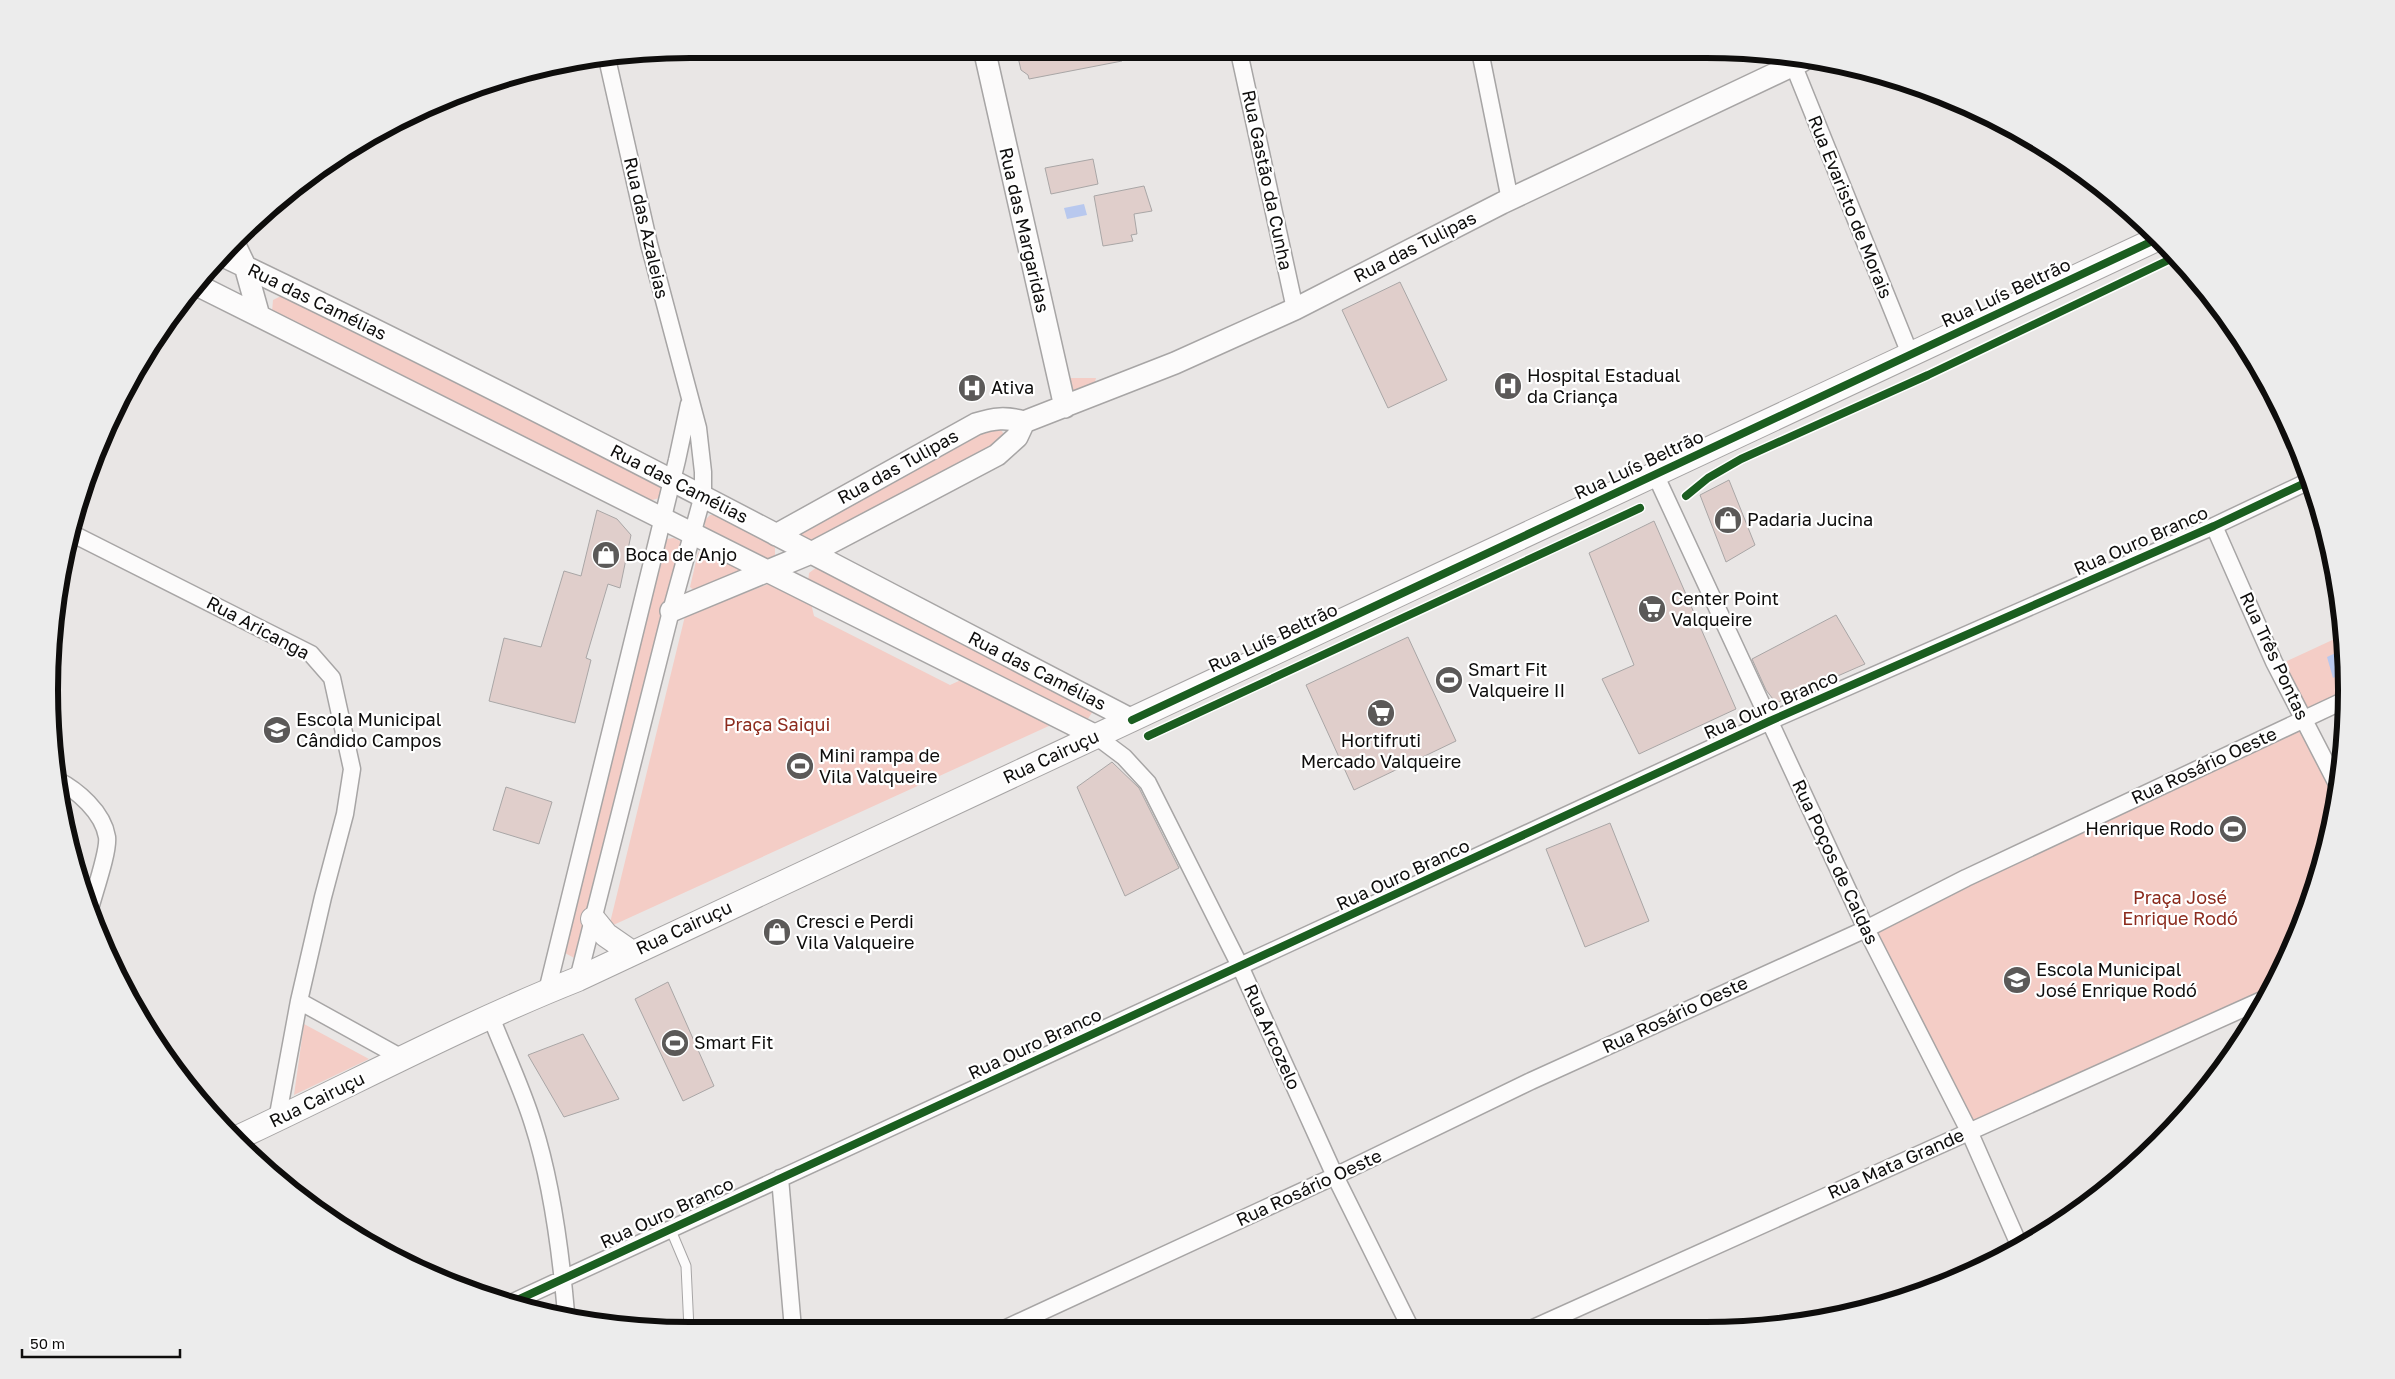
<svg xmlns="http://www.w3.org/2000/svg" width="2395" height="1379" font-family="'Golos Text',sans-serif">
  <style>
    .green { fill: #f4cdc6 }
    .water { fill: #b8c8ee }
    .building { fill: #e0cecb; stroke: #a9a6a6 }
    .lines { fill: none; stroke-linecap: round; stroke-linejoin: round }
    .service-casing { stroke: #a7a5a5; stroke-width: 11 }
    .minor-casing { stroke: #a7a5a5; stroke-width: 19 }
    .tertiary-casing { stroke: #a7a5a5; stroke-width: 24 }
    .secondary-casing { stroke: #a7a5a5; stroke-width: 26 }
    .service { stroke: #fcfbfb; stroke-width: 9 }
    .minor { stroke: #fcfbfb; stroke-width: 16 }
    .tertiary { stroke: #fcfbfb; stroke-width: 21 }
    .secondary { stroke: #fcfbfb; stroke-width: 24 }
    .cycleway-casing { stroke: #fff; stroke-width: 11 }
    .cycleway { stroke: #1b5e20; stroke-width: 8 }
    .labels { text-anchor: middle; stroke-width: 4.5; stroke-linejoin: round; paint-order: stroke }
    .street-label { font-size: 18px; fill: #0e0d0c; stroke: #fff }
    .poi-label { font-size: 18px; fill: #0e0d0c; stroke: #fff; text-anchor: start }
    .park-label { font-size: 18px; fill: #8c2b1d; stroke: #fff }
    .rim { fill: none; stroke: #0e0d0c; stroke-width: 6 }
  </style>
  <rect width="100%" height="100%" fill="#e9e6e5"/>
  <path class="green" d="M 283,295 L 658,480 L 663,487 L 659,498 L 649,501 L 272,312 L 273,300 Z
    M 1066,378 L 1096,378 L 1093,389 L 1069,395 Z
    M 991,426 C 1000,427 1003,430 1005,439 L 814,542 L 795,533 Z
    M 710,515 L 714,515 L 772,543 L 775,548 L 775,555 L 767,560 L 705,530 L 705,520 Z
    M 674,538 L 682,542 L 578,960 L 565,953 L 564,949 L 666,539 Z
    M 703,548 L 747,569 L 695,591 L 690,587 L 698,553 Z
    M 817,567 L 1093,711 L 1086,722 L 808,583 L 809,573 Z
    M 771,583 L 811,603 L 814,616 L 950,685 L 961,680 L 1051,725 L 609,927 L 685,616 Z
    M 2341,636 L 2346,689 L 2345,700 L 2304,720 L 2337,784 L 2334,814 L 2298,934 L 2264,997 L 1969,1131 L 1866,929 L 2303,720 L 2283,663 Z
    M 304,1024 L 369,1059 L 294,1095 Z"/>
  <path class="water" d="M 1084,204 L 1087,215 L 1067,219 L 1064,208 Z
    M 2342,650 L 2345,672 L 2333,678 L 2327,657 Z"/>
  <path class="building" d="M 1121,52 L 1122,61 L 1029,79 L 1028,75 L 1021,70 L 1017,53 Z
    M 1093,159 L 1098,184 L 1051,194 L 1045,168 Z
    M 1144,186 L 1152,211 L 1134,214 L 1137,234 L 1131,235 L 1133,241 L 1103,246 L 1094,196 Z
    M 1400,282 L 1447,380 L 1388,408 L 1342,310 Z
    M 1729,480 L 1755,545 L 1726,562 L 1700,495 Z
    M 597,510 L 617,519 L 631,535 L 620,588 L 608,584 L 586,658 L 591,660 L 575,723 L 489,701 L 504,638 L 541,647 L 564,571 L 581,576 Z
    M 1654,521 L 1736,709 L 1639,754 L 1602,679 L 1634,665 L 1589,553 Z
    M 1836,615 L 1865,664 L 1776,703 L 1766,690 L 1752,659 Z
    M 1408,637 L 1456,741 L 1354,790 L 1306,685 Z
    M 1112,762 L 1139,788 L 1179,868 L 1125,896 L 1077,787 Z
    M 506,787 L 552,802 L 539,844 L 493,830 Z
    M 1610,823 L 1649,921 L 1585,947 L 1546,849 Z
    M 668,982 L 714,1086 L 683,1101 L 635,999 Z
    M 583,1034 L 619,1099 L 564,1117 L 528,1055 Z"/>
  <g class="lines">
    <defs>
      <path id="service" d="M 670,1228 L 686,1266 L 689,1329"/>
      <path id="minor" d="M 1480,51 L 1510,200
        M 1239,52 L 1295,309
        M 1791,59 L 1910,354
        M 1655,474 L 1866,929 L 1969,1131 L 2020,1247
        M 2214,526 L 2274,662 L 2337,784
        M 69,532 L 311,654 L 332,678 L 352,769 L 345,814 L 323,897 L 299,1001 L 277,1120
        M 1096,736 L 1124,757 L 1148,783 L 1240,966 L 1335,1176 L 1411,1329
        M 57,780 C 77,790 103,812 107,837 C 109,851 94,893 90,909
        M 578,979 L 671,611 L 703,495 L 703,472 L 698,428 L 649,244 L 606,54
        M 547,991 L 677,460 L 689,404
        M 299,1001 L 402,1058
        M 491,1017 C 505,1053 522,1088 533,1124 C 551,1180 561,1255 566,1313
        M 780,1178 L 793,1329
        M 513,1302 L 1770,721 L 2214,526 L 2309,481
        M 1004,1329 L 1335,1176 L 1531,1081 L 1866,929 L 1966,878 L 2345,700
        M 1531,1329 L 2262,1000"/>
      <path id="tertiary" d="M 985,53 L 1065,407
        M 233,241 L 245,266 L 259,316
        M 221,255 C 529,402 829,563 1132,720
        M 197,285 L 1096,736
        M 776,535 L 976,424 C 994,418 1006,417 1024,422 L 1175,363 L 1295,309 L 1502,203 L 1802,61
        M 671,611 L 811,553 L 997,455 L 1017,437 L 1024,422"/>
      <path id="secondary" d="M 593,919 L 606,935 L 632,953
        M 237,1138 C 351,1085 462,1025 578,979 L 2159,238"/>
    </defs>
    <use href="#service" class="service-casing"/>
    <use href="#minor" class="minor-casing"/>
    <use href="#tertiary" class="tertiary-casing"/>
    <use href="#secondary" class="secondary-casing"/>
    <use href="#service" class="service"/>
    <use href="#minor" class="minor"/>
    <use href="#tertiary" class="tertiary"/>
    <use href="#secondary" class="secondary"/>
    <defs>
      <path id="cycleway" d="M 1686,496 L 1708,478 L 1741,459 L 1928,375 L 2175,257
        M 1132,720 L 2159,238
        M 1148,736 L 1640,508
        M 513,1302 L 1770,721 L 2214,526 L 2309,481"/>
    </defs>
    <use href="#cycleway" class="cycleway-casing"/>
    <use href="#cycleway" class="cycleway"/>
  </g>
  <defs>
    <symbol id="hospital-disc" viewBox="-11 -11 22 22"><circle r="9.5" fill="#5b5958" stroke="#fff"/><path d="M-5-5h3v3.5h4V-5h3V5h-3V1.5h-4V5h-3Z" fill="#fff"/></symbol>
    <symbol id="shop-disc" viewBox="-11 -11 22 22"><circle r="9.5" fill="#5b5958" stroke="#fff"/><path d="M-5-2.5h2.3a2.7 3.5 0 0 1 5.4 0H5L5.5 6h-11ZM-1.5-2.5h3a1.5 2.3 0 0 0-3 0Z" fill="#fff"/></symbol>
    <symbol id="supermarket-disc" viewBox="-11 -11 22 22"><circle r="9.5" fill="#5b5958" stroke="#fff"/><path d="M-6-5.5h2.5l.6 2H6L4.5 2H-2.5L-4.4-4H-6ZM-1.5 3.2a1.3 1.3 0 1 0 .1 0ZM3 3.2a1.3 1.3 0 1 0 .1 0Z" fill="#fff"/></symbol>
    <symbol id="stadium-disc" viewBox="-11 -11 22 22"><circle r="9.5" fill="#5b5958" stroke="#fff"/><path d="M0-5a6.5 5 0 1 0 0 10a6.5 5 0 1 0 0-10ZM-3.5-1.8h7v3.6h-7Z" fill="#fff"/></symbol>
    <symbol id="school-disc" viewBox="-11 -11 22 22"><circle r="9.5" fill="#5b5958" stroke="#fff"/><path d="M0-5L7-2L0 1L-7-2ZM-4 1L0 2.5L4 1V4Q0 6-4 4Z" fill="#fff"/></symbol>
  </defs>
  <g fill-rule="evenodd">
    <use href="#hospital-disc" x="1492" y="370" width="32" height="32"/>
    <use href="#hospital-disc" x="956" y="372" width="32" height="32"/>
    <use href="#shop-disc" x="1712" y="504" width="32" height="32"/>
    <use href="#shop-disc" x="590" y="539" width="32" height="32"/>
    <use href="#supermarket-disc" x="1636" y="593" width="32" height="32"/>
    <use href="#stadium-disc" x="1433" y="664" width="32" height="32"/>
    <use href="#supermarket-disc" x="1365" y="697" width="32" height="32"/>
    <use href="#school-disc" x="261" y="714" width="32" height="32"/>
    <use href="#stadium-disc" x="784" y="750" width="32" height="32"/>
    <use href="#stadium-disc" x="2217" y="813" width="32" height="32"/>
    <use href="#shop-disc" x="761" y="916" width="32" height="32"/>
    <use href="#school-disc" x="2001" y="964" width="32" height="32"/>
    <use href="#stadium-disc" x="659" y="1027" width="32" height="32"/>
  </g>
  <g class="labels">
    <g class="street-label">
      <text transform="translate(1267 180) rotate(78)" y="6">Rua Gastão da Cunha</text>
      <text transform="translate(1850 207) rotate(68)" y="6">Rua Evaristo de Morais</text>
      <text transform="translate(646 228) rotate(77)" y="6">Rua das Azaleias</text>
      <text transform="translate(1024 230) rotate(77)" y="6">Rua das Margaridas</text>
      <text transform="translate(1415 247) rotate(-27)" y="6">Rua das Tulipas</text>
      <text transform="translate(2006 293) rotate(-25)" y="6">Rua Luís Beltrão</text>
      <text transform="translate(317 302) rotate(26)" y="6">Rua das Camélias</text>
      <text transform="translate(1639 465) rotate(-25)" y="6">Rua Luís Beltrão</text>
      <text transform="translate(898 467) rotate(-29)" y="6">Rua das Tulipas</text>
      <text transform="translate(679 484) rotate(27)" y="6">Rua das Camélias</text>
      <text transform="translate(2141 541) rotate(-24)" y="6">Rua Ouro Branco</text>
      <text transform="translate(258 628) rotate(28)" y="6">Rua Aricanga</text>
      <text transform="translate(1273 638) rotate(-25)" y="6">Rua Luís Beltrão</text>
      <text transform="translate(2274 656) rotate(65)" y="6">Rua Três Pontas</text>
      <text transform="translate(1037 671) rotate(27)" y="6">Rua das Camélias</text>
      <text transform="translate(1771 705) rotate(-24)" y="6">Rua Ouro Branco</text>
      <text transform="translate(1051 757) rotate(-25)" y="6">Rua Cairuçu</text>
      <text transform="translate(2204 766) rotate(-25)" y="6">Rua Rosário Oeste</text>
      <text transform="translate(1835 862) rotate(65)" y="6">Rua Poços de Caldas</text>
      <text transform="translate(1403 875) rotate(-25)" y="6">Rua Ouro Branco</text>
      <text transform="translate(684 928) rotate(-25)" y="6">Rua Cairuçu</text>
      <text transform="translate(1675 1015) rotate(-25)" y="6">Rua Rosário Oeste</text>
      <text transform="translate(1272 1037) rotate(66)" y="6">Rua Arcozelo</text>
      <text transform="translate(1035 1044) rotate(-25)" y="6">Rua Ouro Branco</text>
      <text transform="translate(317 1100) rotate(-26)" y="6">Rua Cairuçu</text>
      <text transform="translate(1896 1164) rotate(-24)" y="6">Rua Mata Grande</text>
      <text transform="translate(1309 1188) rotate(-25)" y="6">Rua Rosário Oeste</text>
      <text transform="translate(667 1213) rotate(-25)" y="6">Rua Ouro Branco</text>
    </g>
    <g class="poi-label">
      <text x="1527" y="382">Hospital Estadual<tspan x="1527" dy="21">da Criança</tspan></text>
      <text x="991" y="394">Ativa</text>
      <text x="1747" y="526">Padaria Jucina</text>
      <text x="625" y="561">Boca de Anjo</text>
      <text x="1671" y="605">Center Point<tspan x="1671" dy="21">Valqueire</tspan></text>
      <text x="1468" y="676">Smart Fit<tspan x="1468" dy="21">Valqueire II</tspan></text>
      <text x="296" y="726">Escola Municipal<tspan x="296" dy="21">Cândido Campos</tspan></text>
      <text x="1381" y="747" text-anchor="middle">Hortifruti<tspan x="1381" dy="21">Mercado Valqueire</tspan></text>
      <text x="819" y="762">Mini rampa de<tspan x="819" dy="21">Vila Valqueire</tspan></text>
      <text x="2214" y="835" text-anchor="end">Henrique Rodo</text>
      <text x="796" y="928">Cresci e Perdi<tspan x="796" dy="21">Vila Valqueire</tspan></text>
      <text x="2036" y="976">Escola Municipal<tspan x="2036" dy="21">José Enrique Rodó</tspan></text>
      <text x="694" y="1049">Smart Fit</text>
    </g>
    <g class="park-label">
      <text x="777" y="731">Praça Saiqui</text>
      <text x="2180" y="904">Praça José<tspan x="2180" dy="21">Enrique Rodó</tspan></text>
    </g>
  </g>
  <path d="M0 0H2395V1379H0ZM690 58H1706A632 632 0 0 1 2338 690V690A632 632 0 0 1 1706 1322H690A632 632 0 0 1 58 690V690A632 632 0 0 1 690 58Z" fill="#ececec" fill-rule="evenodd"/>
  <path class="rim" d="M690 58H1706A632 632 0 0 1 2338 690V690A632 632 0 0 1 1706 1322H690A632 632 0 0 1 58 690V690A632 632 0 0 1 690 58Z"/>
  <path d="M22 1349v8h158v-8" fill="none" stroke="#0e0d0c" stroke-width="2.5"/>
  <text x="30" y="1349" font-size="15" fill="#0e0d0c" stroke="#ffffff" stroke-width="4" paint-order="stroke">50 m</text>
</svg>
